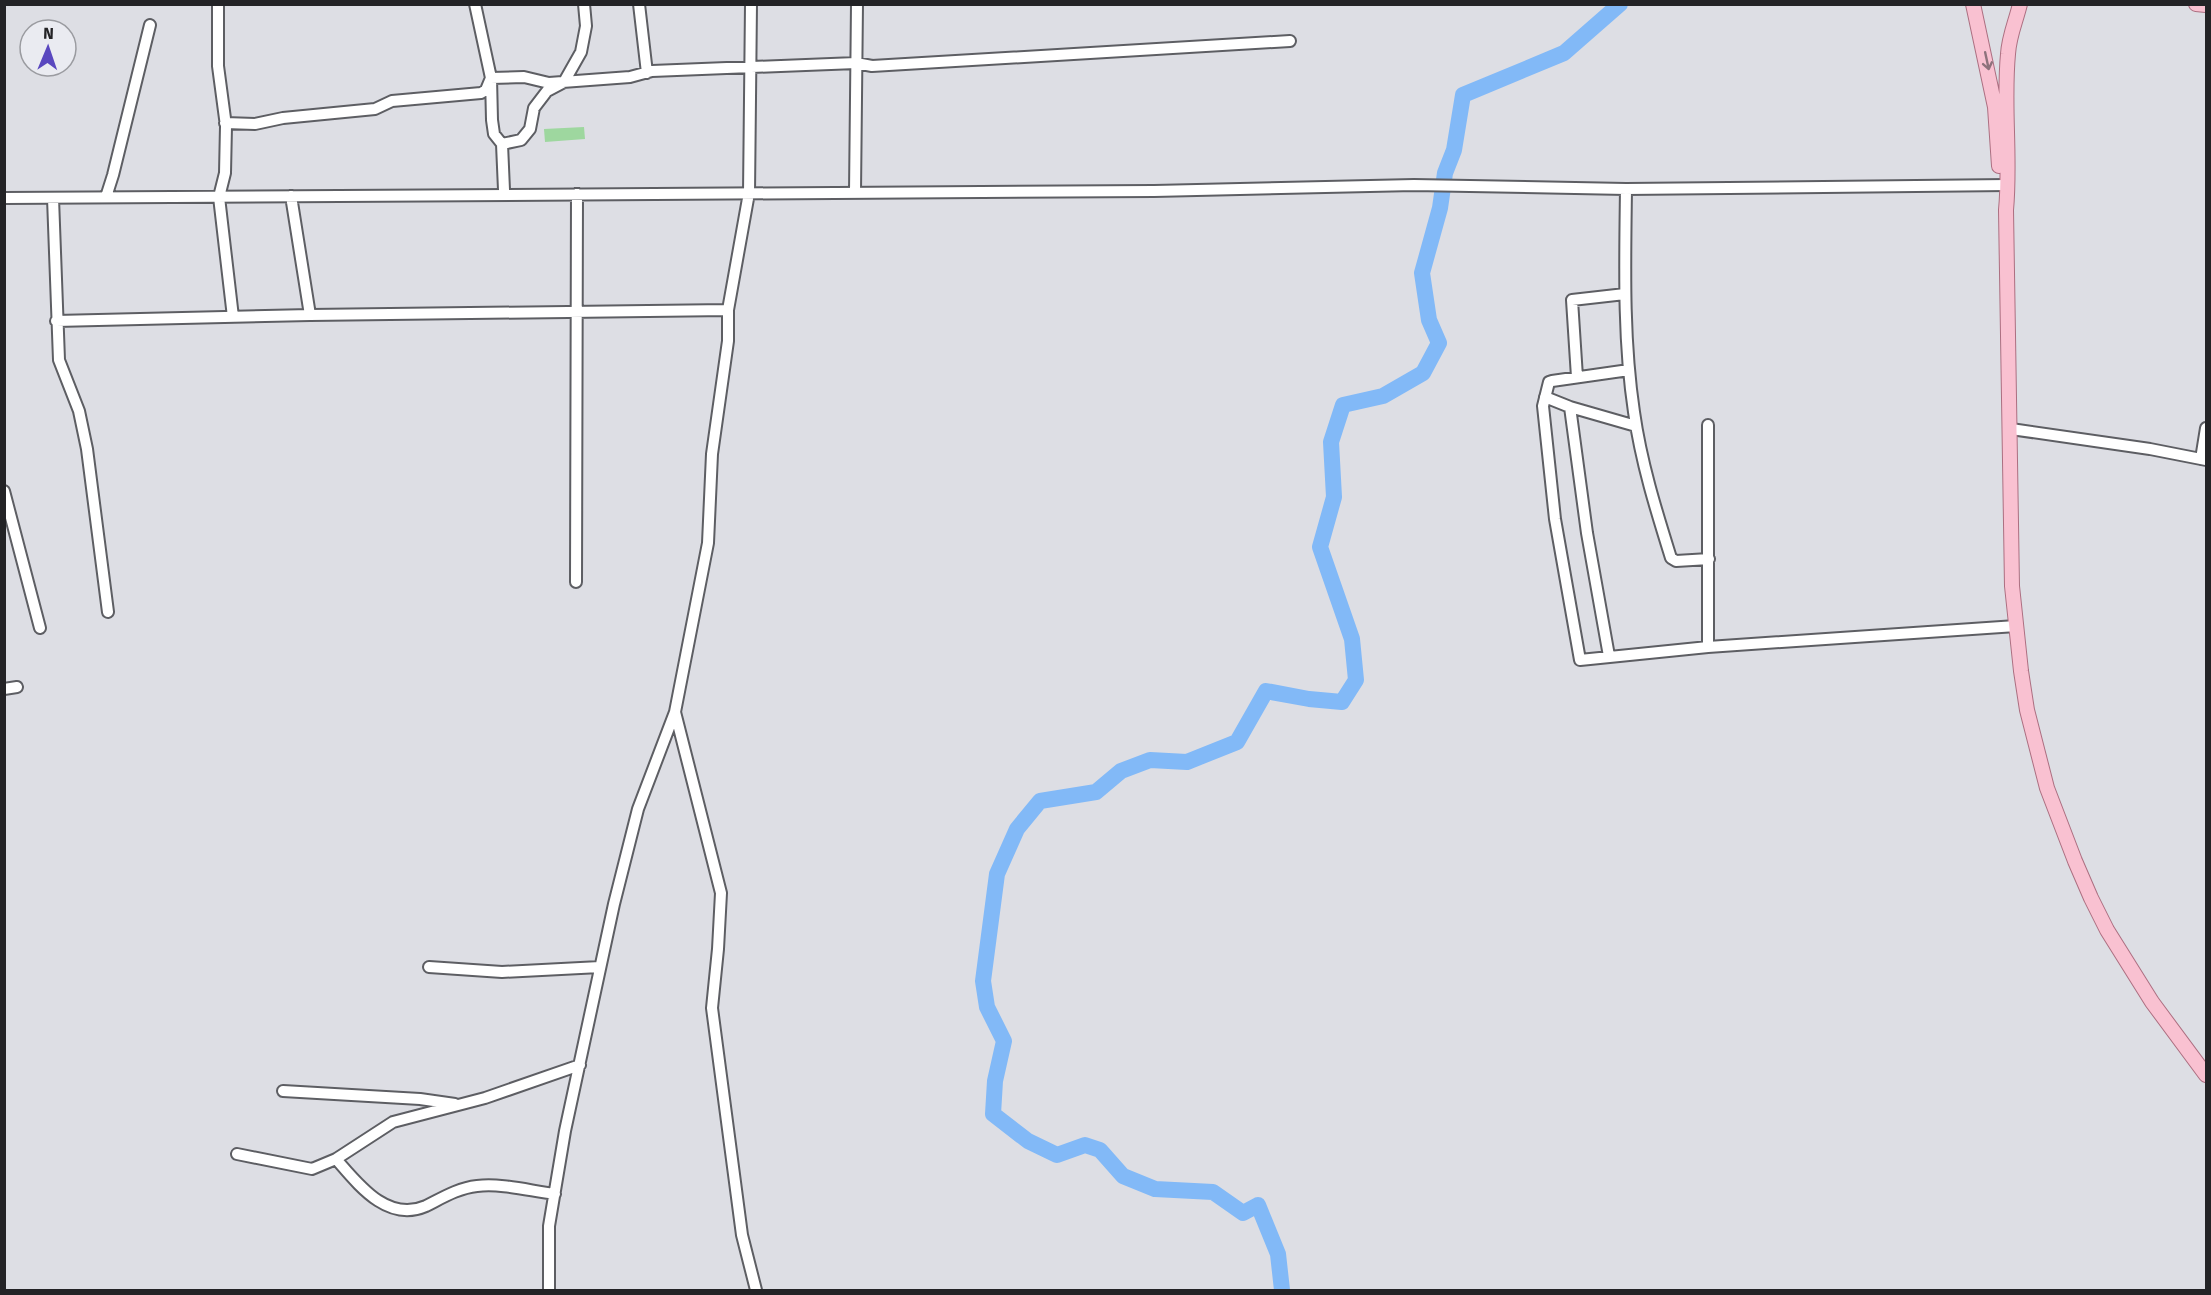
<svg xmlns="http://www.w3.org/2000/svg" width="2211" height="1295" font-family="'Fira Sans',sans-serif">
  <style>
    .green { fill: #9ed79f }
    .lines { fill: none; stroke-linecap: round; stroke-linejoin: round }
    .river { stroke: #82b9f7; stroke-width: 16 }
    .minor-casing { stroke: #5d5e63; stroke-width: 14 }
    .major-casing { stroke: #ac6f81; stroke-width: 16 }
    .minor { stroke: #fff; stroke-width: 10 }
    .major { stroke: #f9c1d1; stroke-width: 14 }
    .oneway { stroke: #8e727c }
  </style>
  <rect width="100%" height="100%" fill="#dddee4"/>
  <path class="green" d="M 584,127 L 585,139 L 545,142 L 544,129 Z"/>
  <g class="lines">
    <path class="river" d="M 1282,1290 L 1278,1254 L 1258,1205 L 1243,1213 L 1213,1192 L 1155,1189 L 1123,1176 L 1100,1150 L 1085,1145 L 1057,1155 L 1028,1141 L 993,1114 L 995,1081 L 1004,1041 L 987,1007 L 983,981 L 997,874 L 1017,829 L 1040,801 L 1096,792 L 1121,771 L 1150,760 L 1187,762 L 1237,742 L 1266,691 L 1309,699 L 1342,702 L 1356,680 L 1352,639 L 1320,547 L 1334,497 L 1331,442 L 1343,405 L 1383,396 L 1423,373 L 1439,343 L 1429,320 L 1422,273 L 1440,208 L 1445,173 L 1454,150 L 1463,95 L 1564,53 L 1620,4"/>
    <defs>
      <path id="minor" d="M 218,4 L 218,66 L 226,126 L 225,173 L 219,197 L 233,317
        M 475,4 L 491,78 L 492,120 L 494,134 L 502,144 L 504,190
        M 639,4 L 647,73
        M 225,123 L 255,124 L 283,118 L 375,109 L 392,101 L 481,93 L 486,90 L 491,78 L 524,77 L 549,83 L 630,77 L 652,71 L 856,63 L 872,66 L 1290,41
        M 502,144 L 521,140 L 530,129 L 534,108 L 547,91 L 564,82 L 581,52 L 586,26 L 584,4
        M 1626,189 C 1625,264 1623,339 1634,412 C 1641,462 1656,510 1671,558 L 1676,561 L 1709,559
        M 855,192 L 857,4
        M 291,196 L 310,315
        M 106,197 L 113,175 L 150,25
        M 4,198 L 1154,191 L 1414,185 L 1626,189 L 2008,185
        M 53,198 L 59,360 L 79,411 L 87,449 L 108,612
        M 56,321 L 310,315 L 728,310
        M 1629,370 L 1552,381 L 1549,382 L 1543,406 L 1555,519 L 1580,660 L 1708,647 L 2016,626
        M 1577,377 L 1572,300 L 1625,294
        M 1545,397 L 1570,407 L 1636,426
        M 1570,407 L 1587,533 L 1609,656
        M 1708,425 L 1708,647
        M 2011,429 L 2150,449 L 2206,460
        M 2201,459 L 2206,428
        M 4,491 L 40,628
        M 576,582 L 577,194
        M 4,689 L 17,687
        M 675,712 L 721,893 L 718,949 L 712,1008 L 742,1235 L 756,1290
        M 429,967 L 502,972 L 600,967
        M 283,1091 L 420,1099 L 455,1104
        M 237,1154 L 312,1169 L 336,1159 L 393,1122 L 485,1098 L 580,1065
        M 336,1159 C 358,1184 387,1223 426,1206 C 442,1198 458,1188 477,1186 C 502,1183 530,1191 555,1194
        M 549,1290 L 549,1226 L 565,1131 L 614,904 L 638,809 L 675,712 L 708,543 L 712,454 L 728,341 L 728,310 L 749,193 L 751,4"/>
      <path id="major" d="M 1973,4 L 1995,107 L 1999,166
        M 2020,4 C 2016,21 2009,36 2008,54 C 2003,106 2011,158 2006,210 L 2012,586 L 2021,671 L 2027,710 L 2047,788 L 2075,861 L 2091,898 L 2107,930 L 2152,1002 L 2206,1075
        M 2196,4 L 2206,5"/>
    </defs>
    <use href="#minor" class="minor-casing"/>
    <use href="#major" class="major-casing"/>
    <use href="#minor" class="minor"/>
    <use href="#major" class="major"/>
  </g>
  <defs><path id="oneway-shaft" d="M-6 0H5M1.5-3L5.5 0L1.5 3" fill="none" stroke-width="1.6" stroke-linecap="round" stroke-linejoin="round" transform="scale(1.5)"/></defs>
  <use class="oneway" href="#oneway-shaft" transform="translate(1987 61) rotate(78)"/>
  <rect width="2211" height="1295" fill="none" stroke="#232326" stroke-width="12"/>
  <g transform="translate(48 48) rotate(2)"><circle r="28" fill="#eaebf1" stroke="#9a9ba0" stroke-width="1.5"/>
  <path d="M0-4.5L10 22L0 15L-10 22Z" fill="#5947bf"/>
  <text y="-9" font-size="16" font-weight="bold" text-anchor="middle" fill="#232326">N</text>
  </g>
</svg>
